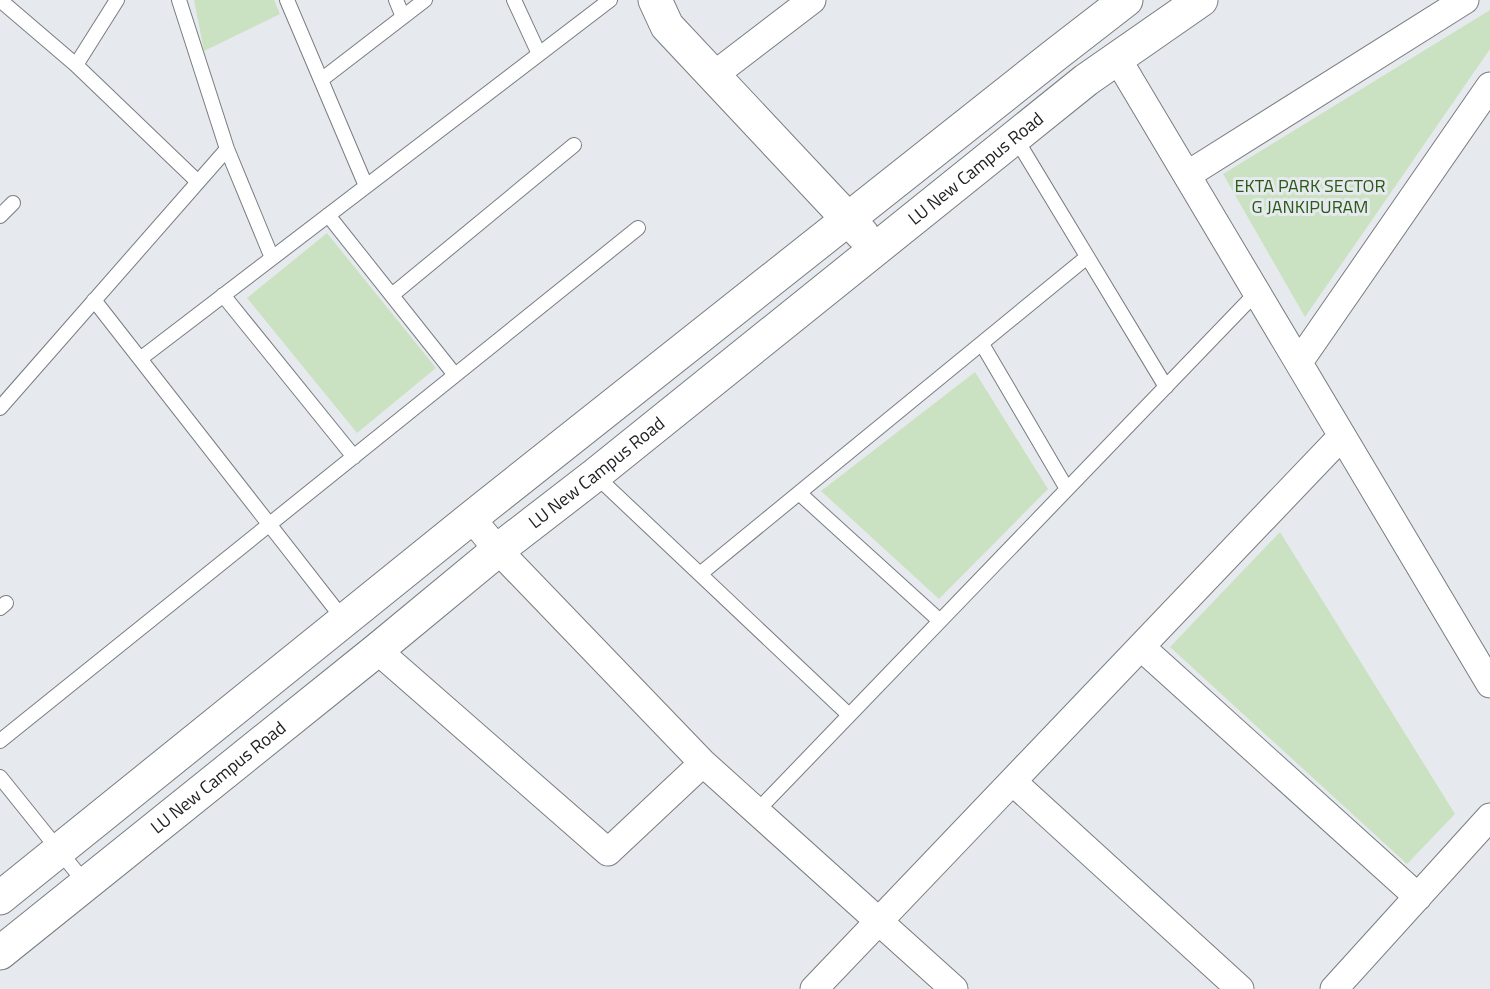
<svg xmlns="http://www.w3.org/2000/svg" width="1490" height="989" font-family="'Titillium Web',sans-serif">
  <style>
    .green { fill: #cae2c2 }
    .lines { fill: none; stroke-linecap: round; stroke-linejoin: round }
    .service-casing { stroke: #797d80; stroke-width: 16 }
    .minor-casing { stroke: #797d80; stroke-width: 29 }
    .tertiary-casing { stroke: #797d80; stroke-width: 35 }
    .service { stroke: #fff; stroke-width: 14 }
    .minor { stroke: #fff; stroke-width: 27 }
    .tertiary { stroke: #fff; stroke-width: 33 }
    .labels { text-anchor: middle; stroke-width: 6; stroke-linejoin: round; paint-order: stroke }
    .street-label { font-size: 18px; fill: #212224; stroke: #e6eaee }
    .park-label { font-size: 18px; fill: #2b5918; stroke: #e6eaee }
  </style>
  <rect width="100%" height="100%" fill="#e6eaee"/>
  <path class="green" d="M 194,0 L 274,0 L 280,14 L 204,51 Z
    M 1490,10 L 1490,49 L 1305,317 L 1223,174 Z
    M 327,233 L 436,368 L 357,433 L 247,298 Z
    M 975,372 L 1048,489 L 939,599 L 821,491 Z
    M 1280,532 L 1455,814 L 1407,864 L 1170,647 Z"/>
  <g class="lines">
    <defs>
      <path id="service" d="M 0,0 L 76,65 L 198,182
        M 179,0 L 227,149 L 272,258
        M 287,0 L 366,186
        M 396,0 L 403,17
        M 514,0 L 539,54
        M 76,65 L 117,0
        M 321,80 L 425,0
        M 1015,137 L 1166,387
        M 328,215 L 455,375
        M 0,216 L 13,203
        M 223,295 L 354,457
        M 392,295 L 574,145
        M 94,300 L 344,620
        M 982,344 L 1067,489
        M 140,359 L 610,0
        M 0,408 L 227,149
        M 595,475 L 849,715
        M 799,493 L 940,621
        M 700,574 L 1087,257
        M 0,608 L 6,603
        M 0,741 L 638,228
        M 0,777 L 86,884
        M 757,811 L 1257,292"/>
      <path id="minor" d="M 1117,58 L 1490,684
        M 714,75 L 812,0
        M 1187,175 L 1465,0
        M 1299,362 L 1490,86
        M 471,518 L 498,550 L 703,763 L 954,989
        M 1141,647 L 1418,897
        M 377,650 L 608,852 L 703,763
        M 1013,782 L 1240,989
        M 814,989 L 1342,436
        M 1334,989 L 1490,817"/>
      <g id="tertiary">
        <path d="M 655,0 L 667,26 L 862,234"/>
        <path d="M 0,898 L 486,506 L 1055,55 L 1126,0"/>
        <path id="s1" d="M 0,953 L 377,650 L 498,550 L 595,475 L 1086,80 L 1201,0"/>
      </g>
    </defs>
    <use href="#service" class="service-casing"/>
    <use href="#minor" class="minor-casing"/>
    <use href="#tertiary" class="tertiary-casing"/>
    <use href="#service" class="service"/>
    <use href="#minor" class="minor"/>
    <use href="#tertiary" class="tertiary"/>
  </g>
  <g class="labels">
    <g class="street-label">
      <text dy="6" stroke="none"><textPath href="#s1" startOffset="1252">LU New Campus Road</textPath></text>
      <text dy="6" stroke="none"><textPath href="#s1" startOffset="766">LU New Campus Road</textPath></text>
      <text dy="6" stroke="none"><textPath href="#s1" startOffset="280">LU New Campus Road</textPath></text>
    </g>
    <g class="park-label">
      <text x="1310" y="192">EKTA PARK SECTOR<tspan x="1310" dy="21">G JANKIPURAM</tspan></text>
    </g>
  </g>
</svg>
